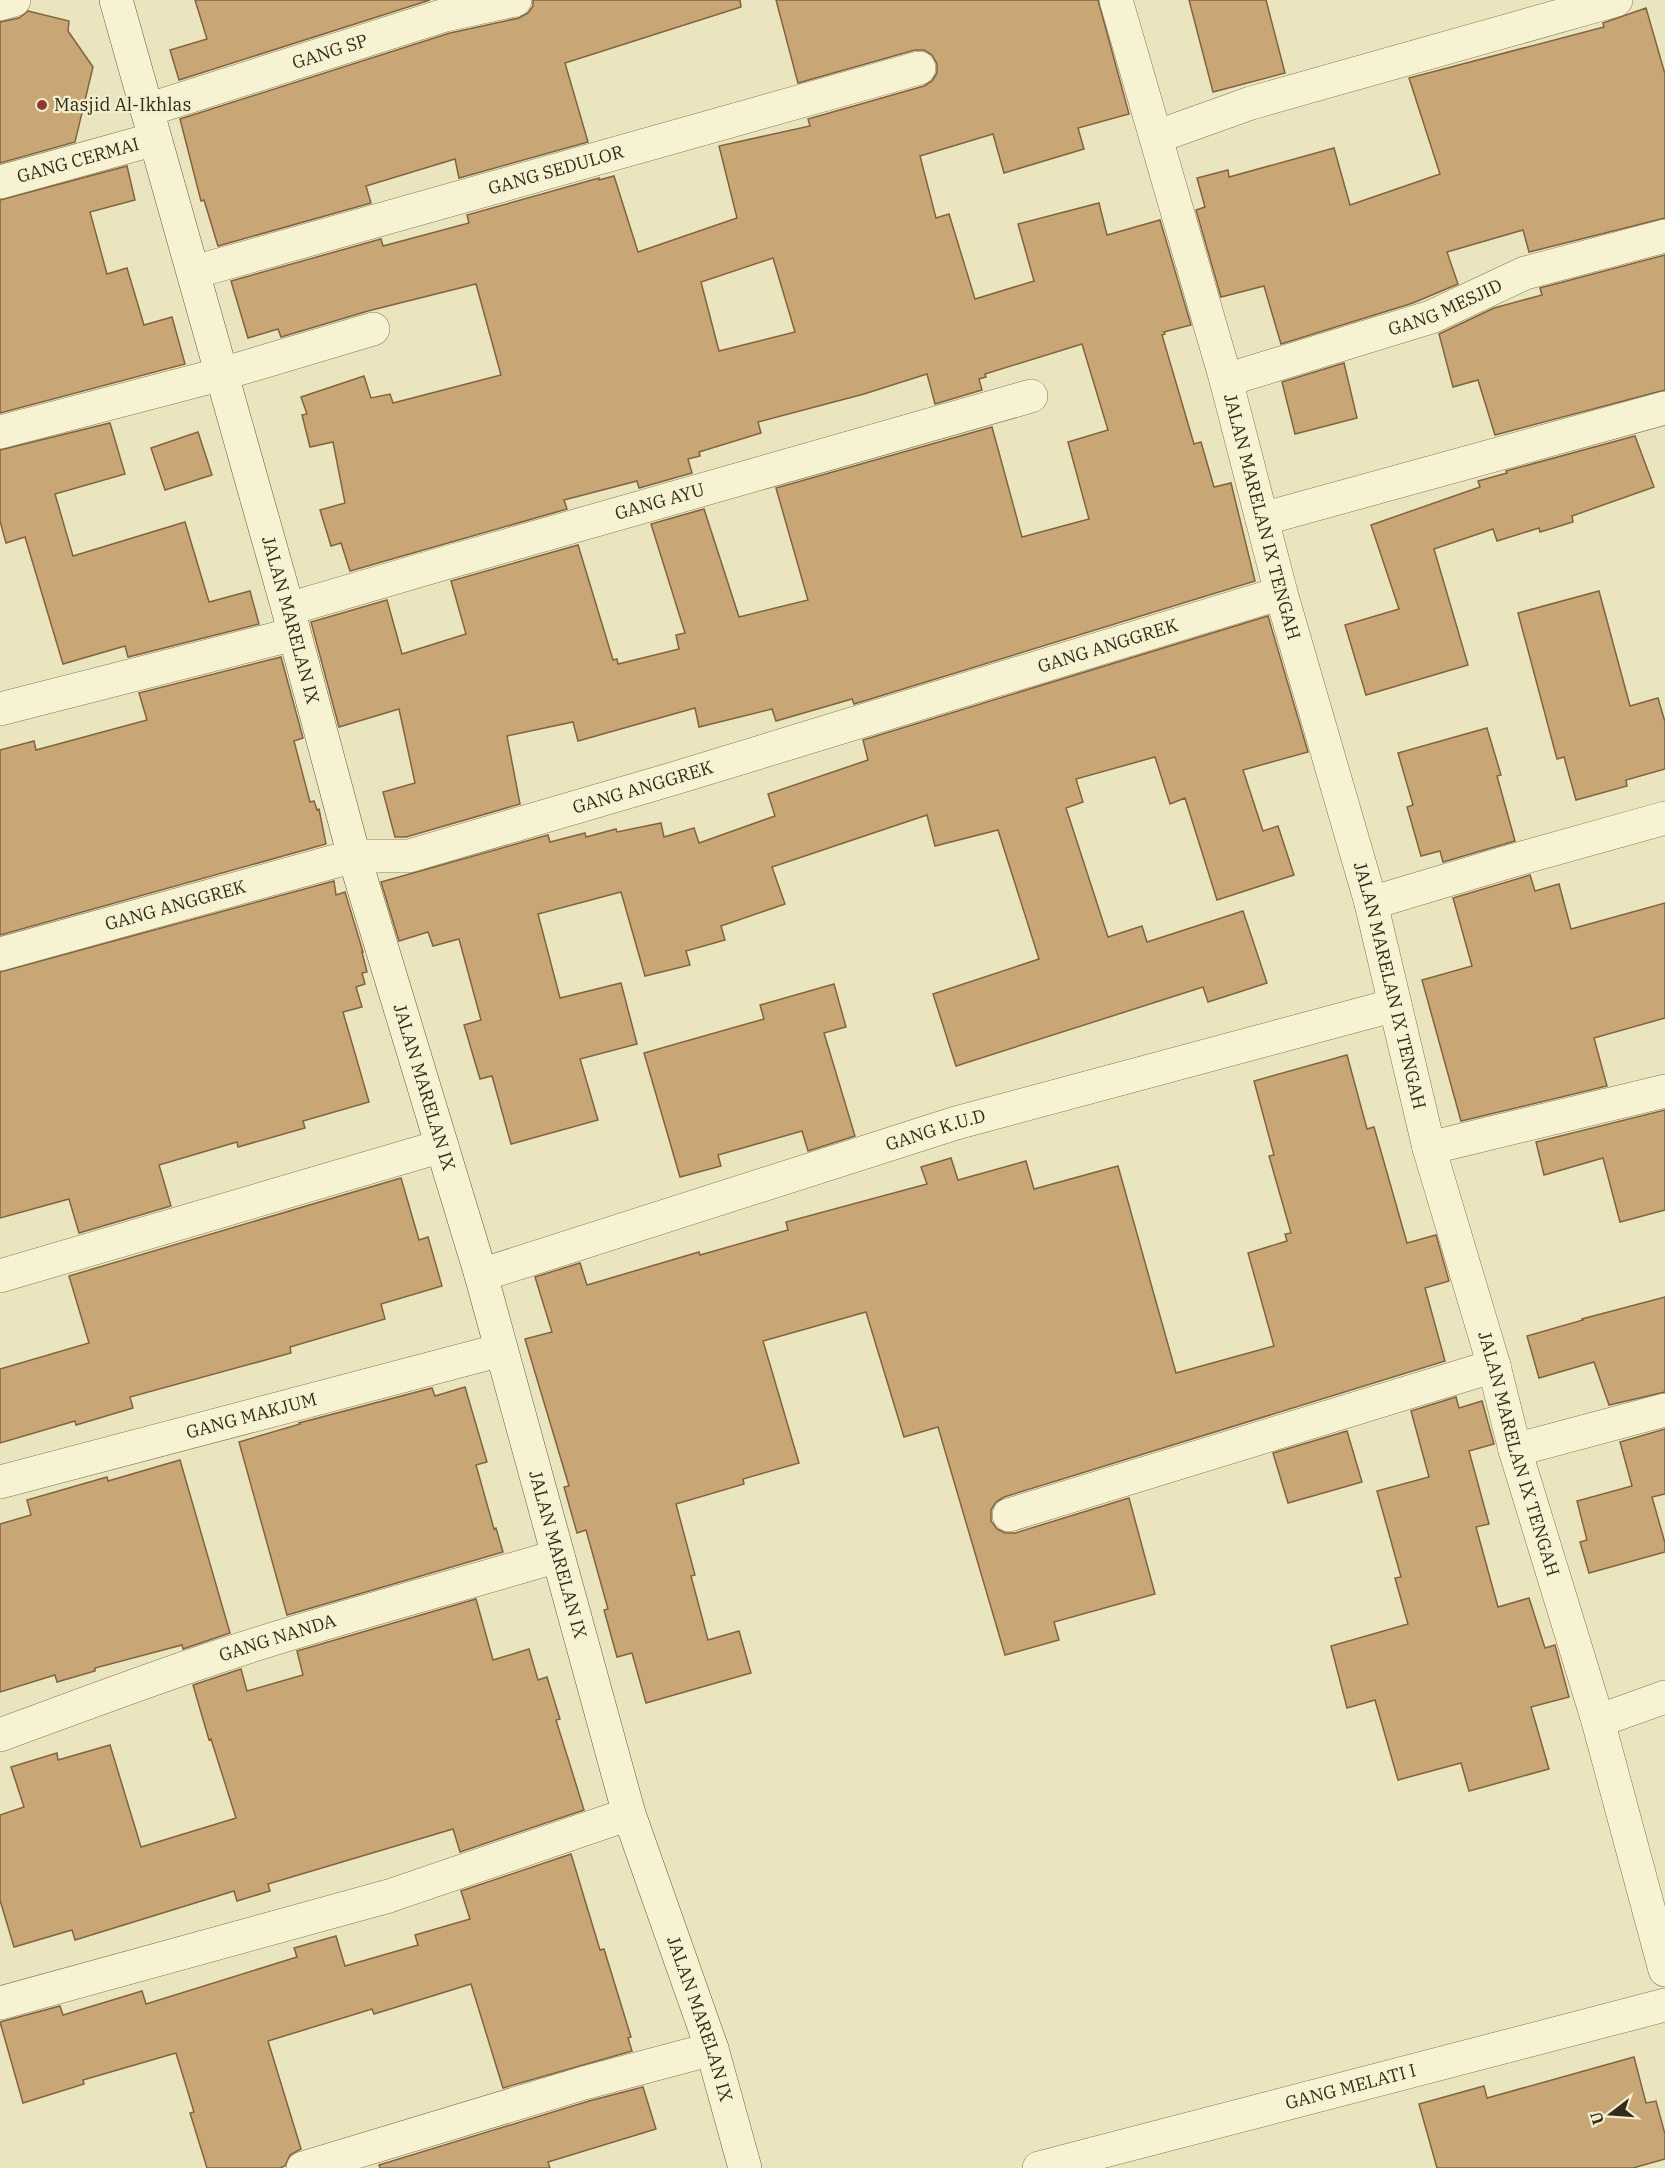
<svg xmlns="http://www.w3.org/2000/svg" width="1665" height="2168" font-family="'IBM Plex Serif',serif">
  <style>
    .building { fill: #c8a676; stroke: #81643f; stroke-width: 1.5; fill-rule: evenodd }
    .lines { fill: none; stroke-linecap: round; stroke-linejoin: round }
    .minor-casing { stroke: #837658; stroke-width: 34 }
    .secondary-casing { stroke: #64573c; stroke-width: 34 }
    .minor { stroke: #f7f2d1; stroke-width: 33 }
    .secondary { stroke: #f7f2d1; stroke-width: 33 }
    .poi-dot { fill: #8f3b2b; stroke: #f3efce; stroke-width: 2 }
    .labels { text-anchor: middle; stroke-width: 4.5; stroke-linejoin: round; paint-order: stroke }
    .street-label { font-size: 18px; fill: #332b1c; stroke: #f3efce }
    .poi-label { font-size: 18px; fill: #332b1c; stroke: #f3efce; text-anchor: start }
  </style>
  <rect width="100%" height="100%" fill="#ebe5bf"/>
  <path class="building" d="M 195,0 L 430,0 L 179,80 L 170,50 L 207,39 Z
    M 533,0 L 740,0 L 741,7 L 565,63 L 588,142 L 459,178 L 455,159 L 366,186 L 371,203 L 218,246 L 204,200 L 201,201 L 180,119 L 450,33 L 519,18 L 528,13 L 533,6 Z
    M 776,0 L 1098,0 L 1129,114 L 1078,128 L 1084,149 L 1004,173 L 993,134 L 920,156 L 936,218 L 949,214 L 975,299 L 1034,281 L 1018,224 L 1099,203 L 1107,235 L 1160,220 L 1191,325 L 1164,332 L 1165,334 L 1162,335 L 1194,444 L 1201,442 L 1214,487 L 1231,483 L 1255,581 L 854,704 L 852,699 L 776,721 L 772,709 L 699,727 L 695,708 L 578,741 L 573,722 L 507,736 L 520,804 L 406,837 L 395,837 L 383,792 L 415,783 L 399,709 L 339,727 L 311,622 L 387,600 L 402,654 L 466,634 L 451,581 L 578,545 L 613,660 L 617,659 L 618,664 L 679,649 L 676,635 L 685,633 L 651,524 L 704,509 L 739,617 L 808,600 L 776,488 L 992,427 L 1022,537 L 1089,519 L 1068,442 L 1108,430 L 1082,344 L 985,374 L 986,377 L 979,379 L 982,390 L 935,404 L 927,374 L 864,394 L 758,422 L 761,433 L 699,452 L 700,456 L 688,459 L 692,473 L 639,488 L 637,481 L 564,500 L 567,509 L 350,571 L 341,543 L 331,546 L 320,510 L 345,503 L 333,442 L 310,447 L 302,415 L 307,414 L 301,397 L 364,376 L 371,398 L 390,394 L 393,403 L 501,375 L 476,284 L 368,311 L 281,337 L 278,329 L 248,338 L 231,281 L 381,239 L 383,246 L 469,223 L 467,215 L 599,178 L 599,180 L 614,176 L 638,252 L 737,218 L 719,146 L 810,126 L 808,119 L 924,86 L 932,81 L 937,73 L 937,64 L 932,55 L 924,50 L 915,50 L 798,83 ZM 773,258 L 795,332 L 719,351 L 701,282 Z
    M 1189,0 L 1266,0 L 1285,73 L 1213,92 Z
    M 1646,8 L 1665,74 L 1665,218 L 1529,252 L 1523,230 L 1447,252 L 1458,284 L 1413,303 L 1281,344 L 1264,286 L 1221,297 L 1196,210 L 1205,207 L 1197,178 L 1228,170 L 1229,177 L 1334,148 L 1350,205 L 1440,174 L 1409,78 L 1604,27 L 1603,23 Z
    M 28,11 L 69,21 L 68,31 L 93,67 L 75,142 L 0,163 L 0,22 L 19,18 Z
    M 127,166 L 135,200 L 90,212 L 107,274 L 127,268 L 144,325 L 172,317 L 185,364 L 0,413 L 0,200 Z
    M 1665,255 L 1665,390 L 1495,435 L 1478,380 L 1453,387 L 1439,334 L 1494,308 L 1542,295 L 1540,288 Z
    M 1344,363 L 1357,418 L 1295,434 L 1282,382 Z
    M 110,423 L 125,474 L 55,494 L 73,556 L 185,522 L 209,602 L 250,591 L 259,624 L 128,657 L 125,646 L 63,664 L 25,537 L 6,543 L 0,521 L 0,450 Z
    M 198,432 L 212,475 L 165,490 L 151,448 Z
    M 1635,436 L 1654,487 L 1572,516 L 1573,522 L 1540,532 L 1539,528 L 1497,541 L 1493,529 L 1434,549 L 1468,665 L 1366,695 L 1345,625 L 1399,609 L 1371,525 L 1480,487 L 1478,481 L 1507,473 L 1506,471 Z
    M 1599,591 L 1630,706 L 1658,698 L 1665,722 L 1665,769 L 1626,780 L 1627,786 L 1576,800 L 1564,757 L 1557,759 L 1518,613 Z
    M 1268,616 L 1308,752 L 1243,770 L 1263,831 L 1278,826 L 1294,875 L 1217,900 L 1185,798 L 1170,804 L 1155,757 L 1076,779 L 1083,802 L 1066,808 L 1108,937 L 1142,926 L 1147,942 L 1243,911 L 1267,983 L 1208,1002 L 1203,987 L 956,1066 L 933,994 L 1039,959 L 998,830 L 935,846 L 927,815 L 772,867 L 785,904 L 721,926 L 725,940 L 686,951 L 690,965 L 645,976 L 621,892 L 538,914 L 560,998 L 621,983 L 637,1044 L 580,1059 L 598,1120 L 511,1144 L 492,1076 L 480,1079 L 464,1025 L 481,1020 L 459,939 L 433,946 L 428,932 L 399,941 L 381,882 L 548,835 L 550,842 L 585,833 L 586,837 L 616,829 L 617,832 L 661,823 L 664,837 L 694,828 L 699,843 L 775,816 L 768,794 L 868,760 L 863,740 Z
    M 281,657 L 303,738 L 294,741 L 310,802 L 314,801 L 317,810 L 319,809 L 326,844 L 0,935 L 0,750 L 34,741 L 36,750 L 147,720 L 139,693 Z
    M 1487,728 L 1501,775 L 1497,776 L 1515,841 L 1443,862 L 1440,851 L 1421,856 L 1407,807 L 1413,805 L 1398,753 Z
    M 1530,875 L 1535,891 L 1559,884 L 1571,929 L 1665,903 L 1665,1018 L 1594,1038 L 1607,1086 L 1461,1121 L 1422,980 L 1472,966 L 1453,898 Z
    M 334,881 L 336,895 L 345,892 L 363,952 L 362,952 L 367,972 L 362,973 L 365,984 L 356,987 L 362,1007 L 343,1012 L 369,1102 L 303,1121 L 305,1128 L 238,1147 L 237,1142 L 159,1165 L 171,1206 L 79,1233 L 69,1199 L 0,1218 L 0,972 Z
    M 834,984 L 846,1027 L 824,1033 L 855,1136 L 808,1151 L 802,1131 L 718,1155 L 721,1166 L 680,1177 L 644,1053 L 764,1019 L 760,1005 Z
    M 1347,1055 L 1367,1129 L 1374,1127 L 1407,1243 L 1436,1235 L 1449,1281 L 1425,1288 L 1445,1361 L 1004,1497 L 996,1502 L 991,1510 L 991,1521 L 997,1529 L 1005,1533 L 1015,1533 L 1129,1498 L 1155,1594 L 1054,1622 L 1059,1640 L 1005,1655 L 938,1427 L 904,1437 L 866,1312 L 763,1341 L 799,1463 L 743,1479 L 744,1484 L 676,1504 L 695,1575 L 691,1576 L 708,1640 L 739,1631 L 751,1673 L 646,1703 L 632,1653 L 617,1657 L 604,1610 L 608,1609 L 586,1530 L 577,1533 L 564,1487 L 569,1486 L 525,1339 L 552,1332 L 535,1277 L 580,1263 L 587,1285 L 699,1252 L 700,1255 L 788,1230 L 786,1222 L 927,1184 L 921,1167 L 951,1158 L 958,1180 L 1026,1161 L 1034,1189 L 1118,1166 L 1176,1373 L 1274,1346 L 1248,1253 L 1287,1241 L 1285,1234 L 1291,1233 L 1269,1156 L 1274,1155 L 1254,1081 Z
    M 1665,1110 L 1665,1210 L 1620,1222 L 1603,1158 L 1544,1175 L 1536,1142 Z
    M 401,1178 L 419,1240 L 428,1237 L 442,1286 L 381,1304 L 385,1319 L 290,1347 L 291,1353 L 130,1397 L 133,1408 L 76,1425 L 75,1421 L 0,1443 L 0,1369 L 89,1343 L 69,1276 Z
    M 1665,1297 L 1665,1392 L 1609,1405 L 1594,1362 L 1539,1378 L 1527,1336 L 1583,1320 L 1582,1319 Z
    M 465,1387 L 487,1462 L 476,1465 L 494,1529 L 496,1528 L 503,1552 L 287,1615 L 239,1442 L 300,1424 L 299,1423 L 432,1388 L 435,1396 Z
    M 1456,1397 L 1459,1408 L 1482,1401 L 1494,1444 L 1469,1451 L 1489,1524 L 1476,1527 L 1498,1607 L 1529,1598 L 1545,1648 L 1555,1645 L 1569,1697 L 1531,1707 L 1549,1769 L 1469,1791 L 1461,1763 L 1398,1780 L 1375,1700 L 1347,1708 L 1331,1646 L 1408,1624 L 1395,1578 L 1401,1577 L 1377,1491 L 1429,1477 L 1411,1411 Z
    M 1665,1429 L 1665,1494 L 1652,1497 L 1665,1543 L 1665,1552 L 1589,1573 L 1580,1542 L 1587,1540 L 1577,1501 L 1632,1486 L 1620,1442 Z
    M 1347,1431 L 1362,1482 L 1288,1503 L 1273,1453 Z
    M 180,1460 L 230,1633 L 183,1649 L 182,1645 L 95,1668 L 95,1671 L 57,1682 L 55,1675 L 0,1692 L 0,1524 L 31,1515 L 27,1500 L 107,1477 L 108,1481 Z
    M 476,1599 L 493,1660 L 529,1649 L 538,1680 L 547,1677 L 560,1719 L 556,1720 L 584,1810 L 460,1852 L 453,1829 L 268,1884 L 270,1891 L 237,1901 L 234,1891 L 75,1940 L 72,1930 L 14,1947 L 0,1900 L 0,1815 L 24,1807 L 11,1767 L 57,1753 L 58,1760 L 110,1745 L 141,1847 L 236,1818 L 211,1739 L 209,1740 L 193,1685 L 241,1669 L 247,1691 L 303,1675 L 297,1651 Z
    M 571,1854 L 600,1950 L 604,1949 L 631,2037 L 628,2038 L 632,2051 L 503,2088 L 471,1984 L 374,2014 L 372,2009 L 268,2041 L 301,2149 L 290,2155 L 285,2166 L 280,2168 L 207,2168 L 190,2113 L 194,2112 L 176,2053 L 83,2080 L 84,2084 L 23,2103 L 0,2022 L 60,2006 L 63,2015 L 142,1991 L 146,2004 L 297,1957 L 294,1948 L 336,1936 L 345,1966 L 418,1945 L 415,1935 L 470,1919 L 461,1891 Z
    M 1634,2057 L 1646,2103 L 1656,2101 L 1665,2134 L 1665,2159 L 1633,2168 L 1437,2168 L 1419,2104 L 1484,2086 L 1487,2098 Z
    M 643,2087 L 656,2129 L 548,2162 L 550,2168 L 380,2168 L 379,2165 L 589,2101 Z"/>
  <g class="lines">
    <defs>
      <g id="minor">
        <path id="s1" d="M 1116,0 L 1226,380 L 1281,593 L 1371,903 L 1429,1148 L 1494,1366 L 1515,1450 L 1598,1721 L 1665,1970"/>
        <path d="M 0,4 L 14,0"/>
        <path id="s2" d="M 147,110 L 445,15 L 515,0"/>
        <path d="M 1156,137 L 1251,103 L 1616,0"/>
        <path id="s3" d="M 0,182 L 155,139"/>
        <path id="s4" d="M 194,272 L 919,68"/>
        <path id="s5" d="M 1226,380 L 1431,317 L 1525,273 L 1665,236"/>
        <path d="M 0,432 L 222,374 L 373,329"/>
        <path d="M 1262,519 L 1665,408"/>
        <path id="s6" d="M 288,609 C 535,536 783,467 1031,396"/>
        <path d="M 0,709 L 294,634"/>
        <path d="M 1371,903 L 1511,861 L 1665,818"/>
        <path id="s7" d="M 0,954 L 354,856 L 409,856 L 672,779 L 1281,593"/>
        <path d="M 1429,1148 L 1665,1091"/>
        <path id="s8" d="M 481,1275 L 956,1123 L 1395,1005"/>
        <path d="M 0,1276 L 442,1146"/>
        <path d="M 1515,1450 L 1665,1410"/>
        <path id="s9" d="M 0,1482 L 501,1350"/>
        <path d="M 1009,1515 L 1494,1366"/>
        <path d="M 1598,1721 L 1665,1697"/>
        <path id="s10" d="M 0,1735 C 71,1709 142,1682 214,1658 C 327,1620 444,1590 558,1556"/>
        <path d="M 0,2003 L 389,1896 L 629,1814"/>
        <path d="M 303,2168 L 584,2083 L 712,2049"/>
        <path id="s11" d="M 1039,2168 L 1665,2005"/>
      </g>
      <g id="secondary">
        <path id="s12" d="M 116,0 L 288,609 L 354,856 L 481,1275 L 629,1814 L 712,2049 L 745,2168"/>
      </g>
    </defs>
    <use href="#minor" class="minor-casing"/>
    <use href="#secondary" class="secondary-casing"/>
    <use href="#minor" class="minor"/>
    <use href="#secondary" class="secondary"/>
  </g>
  <circle class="poi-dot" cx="42" cy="105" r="6"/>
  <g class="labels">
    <g class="street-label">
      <text dy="6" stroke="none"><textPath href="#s2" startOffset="192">GANG SP</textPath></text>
      <text dy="6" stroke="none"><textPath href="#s3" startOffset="81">GANG CERMAI</textPath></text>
      <text dy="6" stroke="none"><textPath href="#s4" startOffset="376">GANG SEDULOR</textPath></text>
      <text dy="6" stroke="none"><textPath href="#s5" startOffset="231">GANG MESJID</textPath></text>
      <text dy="6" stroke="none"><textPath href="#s6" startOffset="387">GANG AYU</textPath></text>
      <text dy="6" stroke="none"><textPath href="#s1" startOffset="537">JALAN MARELAN IX TENGAH</textPath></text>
      <text dy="6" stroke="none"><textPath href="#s12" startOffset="644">JALAN MARELAN IX</textPath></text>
      <text dy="6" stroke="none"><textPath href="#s7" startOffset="1152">GANG ANGGREK</textPath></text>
      <text dy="6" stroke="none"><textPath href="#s7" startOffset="666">GANG ANGGREK</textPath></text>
      <text dy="6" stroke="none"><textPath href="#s7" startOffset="182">GANG ANGGREK</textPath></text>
      <text dy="6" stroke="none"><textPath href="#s1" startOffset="1023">JALAN MARELAN IX TENGAH</textPath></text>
      <text dy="6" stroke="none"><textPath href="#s12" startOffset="1130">JALAN MARELAN IX</textPath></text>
      <text dy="6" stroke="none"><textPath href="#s8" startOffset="477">GANG K.U.D</textPath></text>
      <text dy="6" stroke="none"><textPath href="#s9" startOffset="260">GANG MAKJUM</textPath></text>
      <text dy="6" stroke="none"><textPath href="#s1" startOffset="1509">JALAN MARELAN IX TENGAH</textPath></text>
      <text dy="6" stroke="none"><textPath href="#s12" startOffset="1616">JALAN MARELAN IX</textPath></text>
      <text dy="6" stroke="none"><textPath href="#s10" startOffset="294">GANG NANDA</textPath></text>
      <text dy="6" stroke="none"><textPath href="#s12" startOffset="2102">JALAN MARELAN IX</textPath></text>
      <text dy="6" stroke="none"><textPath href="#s11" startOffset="322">GANG MELATI I</textPath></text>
    </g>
    <g class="poi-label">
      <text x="54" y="111">Masjid Al-Ikhlas</text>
    </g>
  </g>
  <g transform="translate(1611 2114) rotate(253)" stroke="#f3efce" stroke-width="4.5" paint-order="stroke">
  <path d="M0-4.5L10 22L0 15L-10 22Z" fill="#332b1c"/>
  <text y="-9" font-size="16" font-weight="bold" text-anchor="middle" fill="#332b1c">U</text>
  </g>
</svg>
